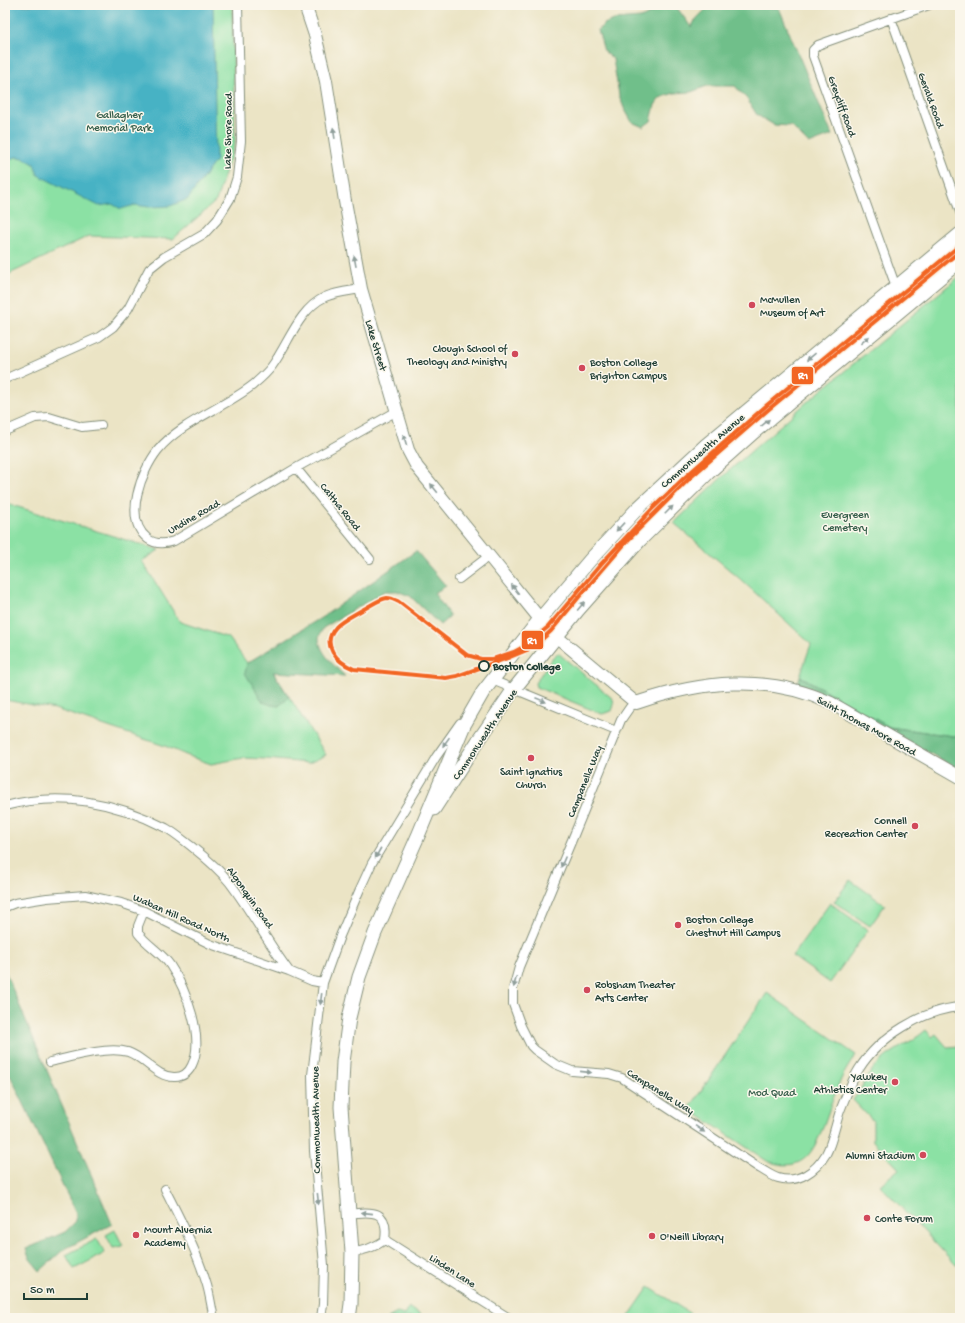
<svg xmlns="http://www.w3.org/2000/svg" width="965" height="1323" font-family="'Gochi Hand',sans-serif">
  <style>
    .green { fill: #8be1a4; stroke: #558f6c }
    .forest { fill: #70bf8a; stroke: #487e5f }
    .water { fill: #46b2c4; stroke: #32787c }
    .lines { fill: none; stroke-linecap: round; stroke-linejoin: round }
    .street-casing { stroke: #85907c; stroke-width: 10 }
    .secondary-casing { stroke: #85907c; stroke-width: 14 }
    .primary-casing { stroke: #85907c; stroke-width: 15 }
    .street { stroke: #fff; stroke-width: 8 }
    .secondary { stroke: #fff; stroke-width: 12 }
    .primary { stroke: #fff; stroke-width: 13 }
    .tram { stroke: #1f3d34; stroke-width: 1 }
    .rail-1-casing { stroke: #fbf7ec; stroke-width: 7 }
    .rail-1 { stroke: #f26522; stroke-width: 4 }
    .oneway { fill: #8f9e9a }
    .poi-dot { fill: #d1495b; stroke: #fbf7ec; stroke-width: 1.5 }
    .stop-dot { fill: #fbf7ec; stroke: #1f3d34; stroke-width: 2 }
    .labels { text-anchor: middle; stroke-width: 3; stroke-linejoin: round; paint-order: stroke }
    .street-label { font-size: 11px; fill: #1f3d34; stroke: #fbf7ec }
    .park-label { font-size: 11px; fill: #355e4a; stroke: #fbf7ec }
    .poi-label { font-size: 11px; fill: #1f3d34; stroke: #fbf7ec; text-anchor: start }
    .stop-label { font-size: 11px; font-weight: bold; fill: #1f3d34; stroke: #fbf7ec; text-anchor: start }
    .line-badge { stroke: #fbf7ec; stroke-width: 1.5 }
    .badge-label { font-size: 11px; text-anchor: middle; font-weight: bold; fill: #fff }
  </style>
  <rect width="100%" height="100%" fill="#fbf7ec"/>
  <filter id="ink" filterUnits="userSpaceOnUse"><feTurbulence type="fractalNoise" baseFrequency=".025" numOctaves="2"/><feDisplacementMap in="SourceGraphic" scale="8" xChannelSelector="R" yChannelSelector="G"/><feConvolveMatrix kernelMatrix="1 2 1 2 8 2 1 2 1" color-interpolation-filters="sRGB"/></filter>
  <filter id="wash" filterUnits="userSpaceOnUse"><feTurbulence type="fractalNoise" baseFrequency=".012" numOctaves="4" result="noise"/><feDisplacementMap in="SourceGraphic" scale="16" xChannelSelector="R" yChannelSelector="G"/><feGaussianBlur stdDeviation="0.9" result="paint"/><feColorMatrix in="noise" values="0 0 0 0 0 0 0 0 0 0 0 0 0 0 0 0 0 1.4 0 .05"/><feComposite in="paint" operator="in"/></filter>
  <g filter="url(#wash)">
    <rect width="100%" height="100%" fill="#ebe4c5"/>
    <path class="green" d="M 5,5 L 232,5 L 235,143 L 216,201 L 173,239 L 89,236 L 5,276 Z
      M 960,276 L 960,737 L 889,727 L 800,676 L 811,644 L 739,578 L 674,523 L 722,477 L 807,402 Z
      M 5,503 L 159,550 L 142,561 L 180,622 L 229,638 L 247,663 L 262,654 L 326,755 L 309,763 L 266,759 L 243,758 L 211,764 L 186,755 L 165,746 L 55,709 L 5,700 Z
      M 558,653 L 613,699 L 614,705 L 612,711 L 602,714 L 536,687 L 535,683 L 553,657 Z
      M 850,880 L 885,905 L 870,926 L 834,902 Z
      M 830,903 L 868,930 L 830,983 L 792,956 Z
      M 767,993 L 856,1055 C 849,1065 842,1075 838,1087 C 832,1100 828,1114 823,1127 C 812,1156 801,1173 767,1161 L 689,1109 Z
      M 926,1030 L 932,1037 L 936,1034 L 947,1047 L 960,1046 L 960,1261 L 956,1265 L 880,1185 L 899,1169 L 873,1141 L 873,1121 L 853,1100 C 861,1091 865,1079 873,1069 C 889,1050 909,1045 926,1030 Z
      M 115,1230 L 123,1246 L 113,1248 L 106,1235 Z
      M 97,1239 L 105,1253 L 74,1269 L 66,1255 Z
      M 649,1287 L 697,1318 L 632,1318 L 629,1316 Z
      M 409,1307 L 422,1316 L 421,1318 L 388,1318 L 397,1313 L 404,1315 Z"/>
    <path class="forest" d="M 710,5 L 737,5 L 779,8 L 832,135 L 809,144 L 791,126 L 774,125 L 757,115 L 747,99 L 735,86 L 707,86 L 691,92 L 674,93 L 660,98 L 655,105 L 651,121 L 643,127 L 632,122 L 624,108 L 619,95 L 613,59 L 604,51 L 598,30 L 604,24 L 614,20 L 641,18 L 659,9 L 671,6 L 678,9 L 691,27 L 697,18 Z
      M 416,551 L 446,586 L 434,593 L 450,616 L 440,625 L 410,596 L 397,591 L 385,591 L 323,628 C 322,630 320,634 319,637 C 318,651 336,668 345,676 L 273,672 L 289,697 L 279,706 L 271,705 L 263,702 L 245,673 L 247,663 L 324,616 Z
      M 800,676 L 889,727 L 960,737 L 960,770 L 826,695 L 798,683 Z
      M 5,971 L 112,1224 L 63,1250 L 40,1271 L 30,1259 L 26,1249 L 65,1232 L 76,1221 L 76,1213 L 10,1075 L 5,1074 Z"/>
    <path class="water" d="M 5,5 L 213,5 L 216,160 L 188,199 L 170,206 L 149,207 L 135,205 L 121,209 L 112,204 L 99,206 L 38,175 L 34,164 L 24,158 L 16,157 L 5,161 Z"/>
  </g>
  <g filter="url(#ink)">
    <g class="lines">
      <defs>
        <path id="street" d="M 891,18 L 960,212
          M 896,287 L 813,56 L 813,50 L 818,45 L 929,5
          M 361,289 C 349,291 336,292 325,297 C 298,310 289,343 272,366 C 267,373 260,379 253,385 C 224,408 181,422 158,450 C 142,470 122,519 148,539 C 156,545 165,544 174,541 L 296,468 L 397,411
          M 5,379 L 99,337 L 113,327 L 128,309 L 149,269 L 164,257 L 204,234 L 217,220 L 230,199 L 237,177 L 241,141 L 238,5
          M 5,431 L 35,418 L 49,417 L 82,427 L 101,425
          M 296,468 L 370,559
          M 459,579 L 489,556
          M 492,680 L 616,731
          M 636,703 L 630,707 L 621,720 L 574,835 L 519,967 L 513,989 L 513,1004 L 521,1026 L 531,1046 L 535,1050 L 555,1064 L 572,1071 L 609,1074 L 622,1078 L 759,1168 C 765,1171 771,1176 778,1178 C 798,1184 816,1171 826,1154 C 832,1143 836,1123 840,1111 C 845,1098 852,1080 859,1069 C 879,1037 923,1010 960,1007
          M 5,806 C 60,791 116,802 166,828 C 175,833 183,840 191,846 C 205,857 219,869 230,883 C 251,911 268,943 289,971
          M 5,907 L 15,903 L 47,898 L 85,895 L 121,903 L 144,911 L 210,944 L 289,971 L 312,981 L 323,983
          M 50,1062 C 71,1057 107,1046 128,1052 C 144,1057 157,1078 175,1077 C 183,1077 189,1072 192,1065 C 205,1038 186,989 170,965 C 161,952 147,945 138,933 L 138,926 L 144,911
          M 165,1189 C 180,1219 196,1249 206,1282 C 210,1294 211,1306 214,1318
          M 349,1214 C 374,1210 389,1211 385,1240 C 375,1247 364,1251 352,1252
          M 385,1240 L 509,1318
          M 321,1318 L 323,1304 L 324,1265 L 314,1151 L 312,1075 L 323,983 L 340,936 L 360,889 L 372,863 L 436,757 L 460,723"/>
        <path id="secondary" d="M 305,5 L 315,35 L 326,81 L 345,201 L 361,289 L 408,450 L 417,467 L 540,619 L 557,637 L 636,703 C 701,681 766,673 831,703 L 960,777"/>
        <path id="primary" d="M 434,809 L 478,741 L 514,689 L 578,610 L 640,540 L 708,473 L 754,432 L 960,261
          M 349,1318 L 351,1304 L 352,1252 L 341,1107 L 343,1062 L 349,1018 L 359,977 L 375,933 L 418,836 L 464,725 L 483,692 L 540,619 L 590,560 L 637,509 L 706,445 L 960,234"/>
      </defs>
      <use href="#street" class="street-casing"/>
      <use href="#secondary" class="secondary-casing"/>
      <use href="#primary" class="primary-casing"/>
      <use href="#street" class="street"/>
      <use href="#secondary" class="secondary"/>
      <use href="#primary" class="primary"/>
      <path class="tram" d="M 460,650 L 399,602 C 395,600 392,598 387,598 C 379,599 370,606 362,610 C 354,615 343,620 336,627 C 320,645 337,662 354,669 L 446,678 L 462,674"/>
      <defs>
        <path id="rail-1" d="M 960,245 L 767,405 L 684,478 L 653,508 L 601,564 L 548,627 L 525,646 L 514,652 L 493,659 L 481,659 L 467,655 L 399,602 C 395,600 392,598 387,598 C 379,599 370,606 362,610 C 354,615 343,620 336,627 C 320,645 337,662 354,669 L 446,678 L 457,676 L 510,657 L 527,650 L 540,641 L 551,631 L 579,597 L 629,539 L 691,477 L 769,409 L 960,251"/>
      </defs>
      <use href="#rail-1" class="rail-1-casing"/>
      <use href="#rail-1" class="rail-1"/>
    </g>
    <defs><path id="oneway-solid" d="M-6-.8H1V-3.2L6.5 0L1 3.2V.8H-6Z"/></defs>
    <g class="oneway">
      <use href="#oneway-solid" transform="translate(334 133) rotate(-99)"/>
      <use href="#oneway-solid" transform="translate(355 261) rotate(-100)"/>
      <use href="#oneway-solid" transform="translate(865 340) rotate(-40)"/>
      <use href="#oneway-solid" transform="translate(811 357) rotate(140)"/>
      <use href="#oneway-solid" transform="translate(765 423) rotate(-40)"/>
      <use href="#oneway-solid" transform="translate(405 440) rotate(-106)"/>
      <use href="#oneway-solid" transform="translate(434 488) rotate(-129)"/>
      <use href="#oneway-solid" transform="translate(669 510) rotate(-45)"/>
      <use href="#oneway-solid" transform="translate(620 527) rotate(133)"/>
      <use href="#oneway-solid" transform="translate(515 589) rotate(-129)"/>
      <use href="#oneway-solid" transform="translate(581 606) rotate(-50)"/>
      <use href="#oneway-solid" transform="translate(541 700) rotate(22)"/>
      <use href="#oneway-solid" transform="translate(446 742) rotate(125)"/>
      <use href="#oneway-solid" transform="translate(378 853) rotate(119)"/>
      <use href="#oneway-solid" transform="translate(563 862) rotate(113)"/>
      <use href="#oneway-solid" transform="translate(515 982) rotate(104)"/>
      <use href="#oneway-solid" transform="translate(321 999) rotate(97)"/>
      <use href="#oneway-solid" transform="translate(586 1072) rotate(6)"/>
      <use href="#oneway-solid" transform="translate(700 1129) rotate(34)"/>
      <use href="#oneway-solid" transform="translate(318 1199) rotate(84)"/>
      <use href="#oneway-solid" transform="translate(367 1213) rotate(-174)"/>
    </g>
  </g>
  <g class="poi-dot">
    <circle cx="752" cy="305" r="4"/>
    <circle cx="515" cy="354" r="4"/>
    <circle cx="582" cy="368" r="4"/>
    <circle cx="531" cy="758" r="4"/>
    <circle cx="915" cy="826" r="4"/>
    <circle cx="678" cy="925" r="4"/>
    <circle cx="587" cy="990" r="4"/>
    <circle cx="895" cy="1082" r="4"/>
    <circle cx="923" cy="1155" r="4"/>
    <circle cx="867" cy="1218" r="4"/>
    <circle cx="136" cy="1235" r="4"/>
    <circle cx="652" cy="1236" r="4"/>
  </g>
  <circle class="stop-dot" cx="484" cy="666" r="5"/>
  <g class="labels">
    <g class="street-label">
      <text transform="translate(932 100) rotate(70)" y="4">Gerald Road</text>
      <text transform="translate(843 106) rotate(70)" y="4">Greycliff Road</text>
      <text transform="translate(227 131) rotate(-89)" y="4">Lake Shore Road</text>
      <text transform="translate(377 345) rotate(73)" y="4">Lake Street</text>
      <text transform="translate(702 450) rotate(-41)" y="4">Commonwealth Avenue</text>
      <text transform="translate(341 506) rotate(51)" y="4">Caltha Road</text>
      <text transform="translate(193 516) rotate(-30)" y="4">Undine Road</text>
      <text transform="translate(867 725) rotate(29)" y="4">Saint Thomas More Road</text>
      <text transform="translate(484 734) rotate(-56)" y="4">Commonwealth Avenue</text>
      <text transform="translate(584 781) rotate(-68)" y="4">Campanella Way</text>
      <text transform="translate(251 897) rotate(55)" y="4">Algonquin Road</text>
      <text transform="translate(182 917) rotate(24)" y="4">Waban Hill Road North</text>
      <text transform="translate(661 1091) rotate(32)" y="4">Campanella Way</text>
      <text transform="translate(315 1120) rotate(-91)" y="4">Commonwealth Avenue</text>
      <text transform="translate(453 1270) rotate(33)" y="4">Linden Lane</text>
    </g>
    <g class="park-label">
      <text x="119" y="118">Gallagher<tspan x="119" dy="13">Memorial Park</tspan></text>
      <text x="845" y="518">Evergreen<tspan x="845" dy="13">Cemetery</tspan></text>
      <text x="772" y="1096">Mod Quad</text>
    </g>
    <g class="poi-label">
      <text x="760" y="303">McMullen<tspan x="760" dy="13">Museum of Art</tspan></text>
      <text x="507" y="352" text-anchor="end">Clough School of<tspan x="507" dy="13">Theology and Ministry</tspan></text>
      <text x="590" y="366">Boston College<tspan x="590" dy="13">Brighton Campus</tspan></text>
      <text x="531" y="775" text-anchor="middle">Saint Ignatius<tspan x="531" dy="13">Church</tspan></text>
      <text x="907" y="824" text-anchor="end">Connell<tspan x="907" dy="13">Recreation Center</tspan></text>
      <text x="686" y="923">Boston College<tspan x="686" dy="13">Chestnut Hill Campus</tspan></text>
      <text x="595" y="988">Robsham Theater<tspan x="595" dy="13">Arts Center</tspan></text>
      <text x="887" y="1080" text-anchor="end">Yawkey<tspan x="887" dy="13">Athletics Center</tspan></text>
      <text x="915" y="1159" text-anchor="end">Alumni Stadium</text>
      <text x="875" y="1222">Conte Forum</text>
      <text x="144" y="1233">Mount Alvernia<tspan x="144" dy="13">Academy</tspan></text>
      <text x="660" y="1240">O'Neill Library</text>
    </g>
    <g class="stop-label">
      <text x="493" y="670">Boston College</text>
    </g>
  </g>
  <g class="line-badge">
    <rect x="791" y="366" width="23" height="19" rx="4" fill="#f26522"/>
    <rect x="521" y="630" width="23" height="20" rx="4" fill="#f26522"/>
  </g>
  <g class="badge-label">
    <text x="803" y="379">R1</text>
    <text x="532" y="644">R1</text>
  </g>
  <rect width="965" height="1323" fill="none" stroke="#fbf7ec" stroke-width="20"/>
  <path d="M24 1293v6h63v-6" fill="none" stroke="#1f3d34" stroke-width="2"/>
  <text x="30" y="1293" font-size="12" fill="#1f3d34" stroke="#fbf7ec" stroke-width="3" paint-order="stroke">50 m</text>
</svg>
